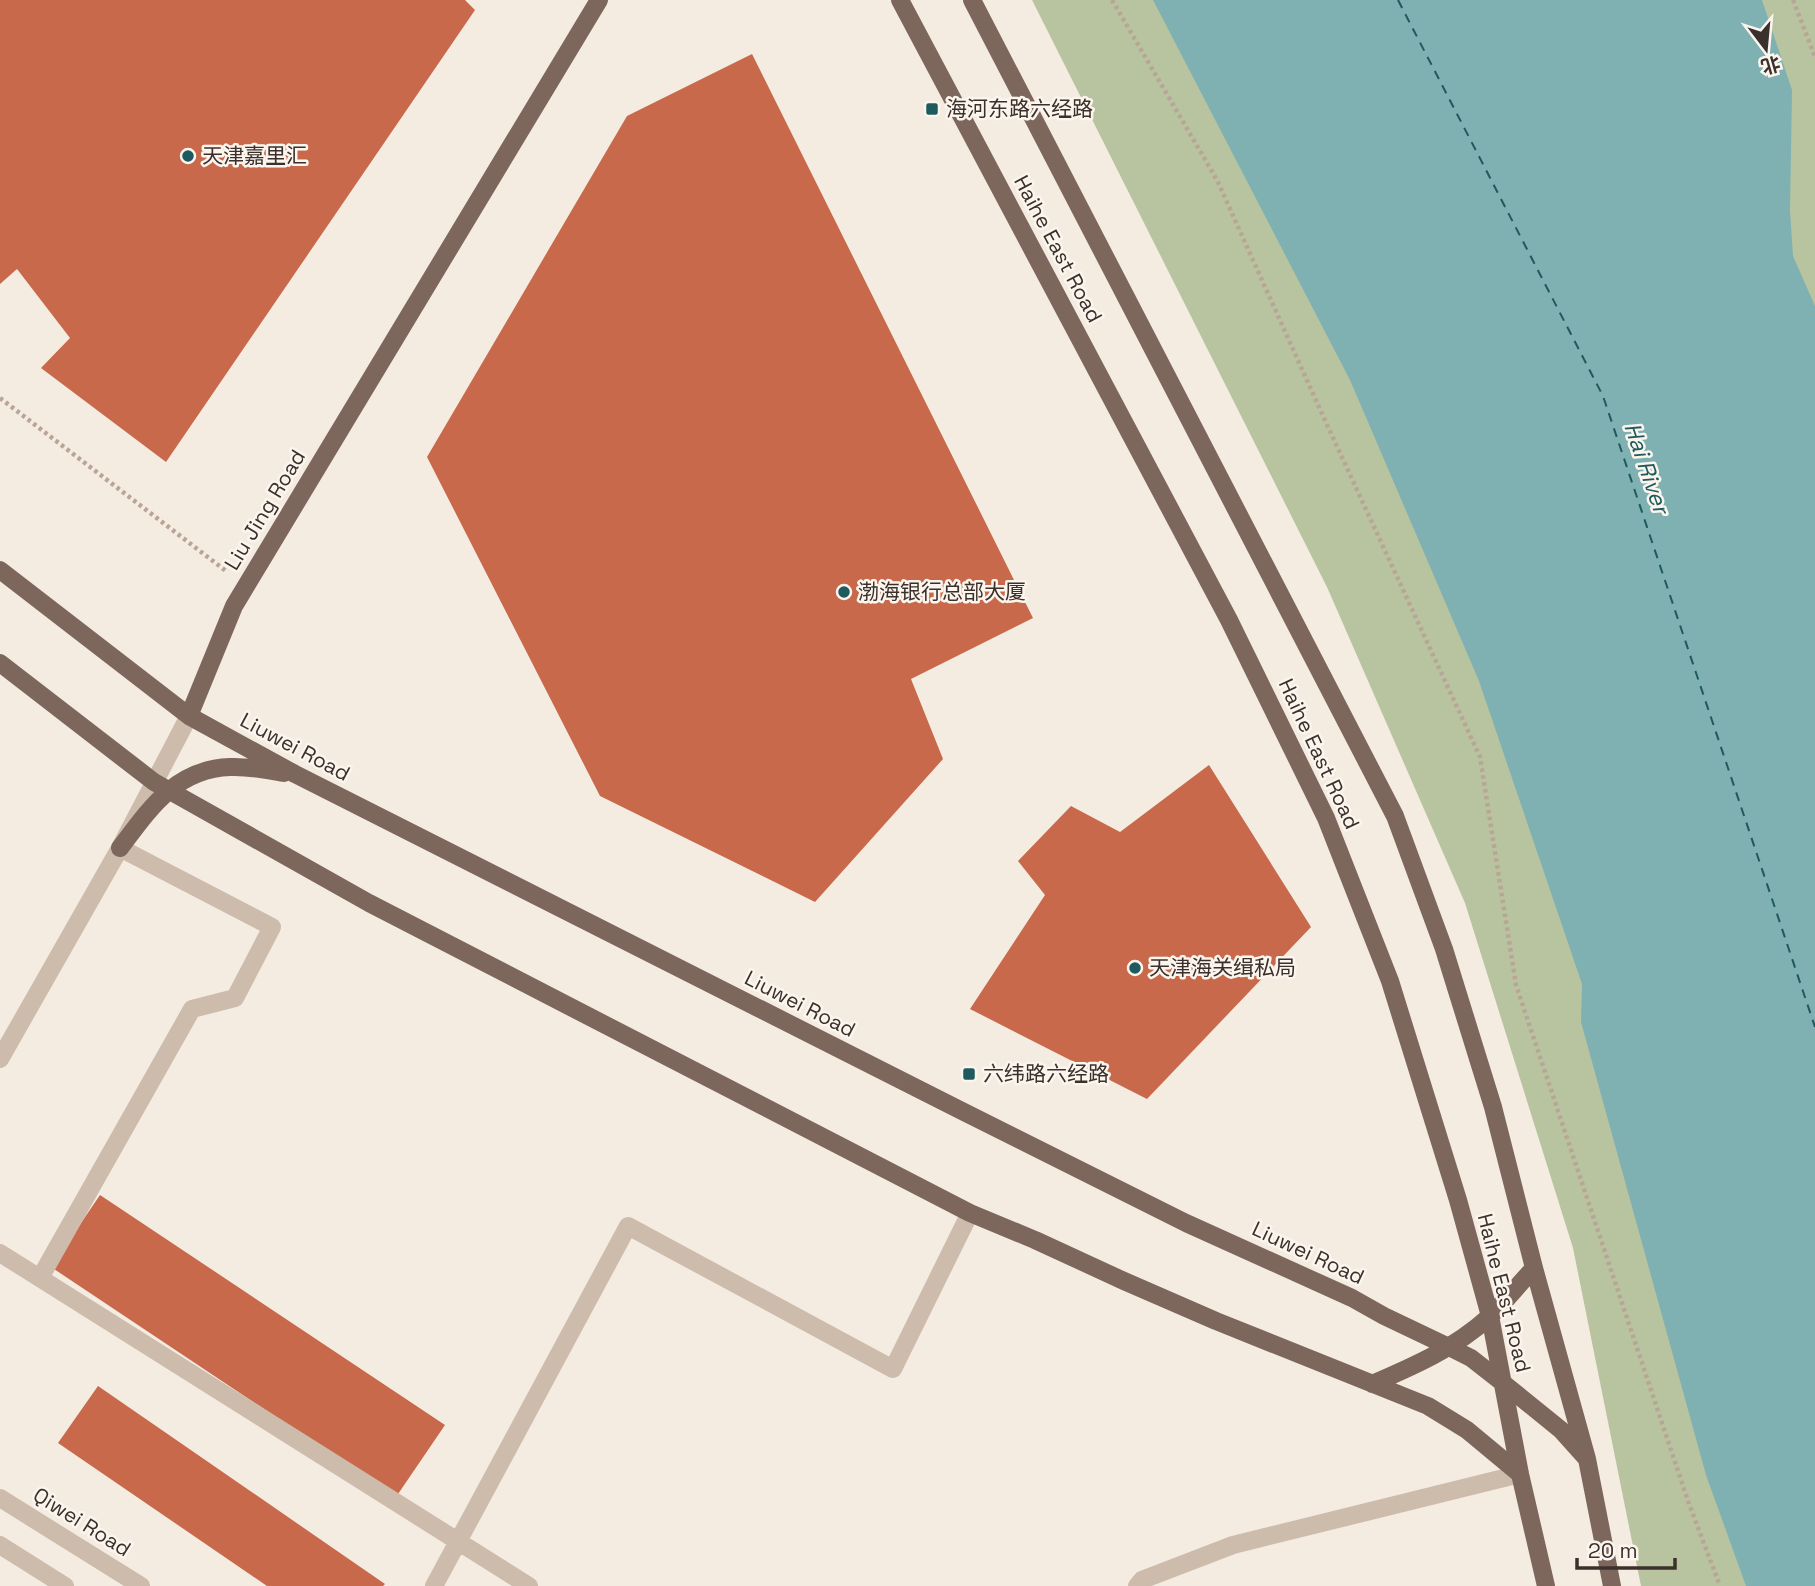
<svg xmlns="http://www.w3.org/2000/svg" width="1815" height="1586" font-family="'Space Grotesk','Noto Sans SC',sans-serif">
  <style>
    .green { fill: #b8c4a0 }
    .water { fill: #7fb0b2 }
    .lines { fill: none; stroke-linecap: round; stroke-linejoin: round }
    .ferry { stroke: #1f5a5e; stroke-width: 2; stroke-dasharray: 9 7; stroke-linecap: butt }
    .building { fill: #c8694b }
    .path { stroke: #b9a596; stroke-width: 4.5; stroke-dasharray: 3.5 3.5; stroke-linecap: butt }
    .minor { stroke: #cdbbac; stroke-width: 18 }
    .major { stroke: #7d675c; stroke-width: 18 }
    .poi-dot { fill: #1f5a5e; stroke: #fbf5ee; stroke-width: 2.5 }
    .labels { text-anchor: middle; stroke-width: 5; stroke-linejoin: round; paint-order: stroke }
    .poi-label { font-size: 21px; fill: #3b302b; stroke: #fbf5ee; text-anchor: start }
    .street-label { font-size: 21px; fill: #3b302b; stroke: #fbf5ee }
    .water-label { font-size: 23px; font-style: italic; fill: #1f5a5e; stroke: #fbf5ee }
  </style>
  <rect width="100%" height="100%" fill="#f4ebe1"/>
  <path class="green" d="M 1032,0 L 1815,0 L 1815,1586 L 1641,1586 L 1573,1248 L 1465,903 L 1327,587 Z"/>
  <path class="water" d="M 1153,0 L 1762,0 L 1792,90 L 1790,211 L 1793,256 L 1815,306 L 1815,1586 L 1746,1586 L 1706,1475 L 1581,1022 L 1582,984 L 1479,681 L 1350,380 Z"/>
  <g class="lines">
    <path class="ferry" d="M 1398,0 L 1603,396 L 1815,1027"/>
  </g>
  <path class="building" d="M 0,0 L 465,0 L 475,10 L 166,462 L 41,368 L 70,338 L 17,269 L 0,284 Z
    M 752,54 L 1033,618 L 911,679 L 943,759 L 815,902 L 600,796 L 427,457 L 627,116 Z
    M 1209,765 L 1311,927 L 1147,1099 L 970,1009 L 1045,895 L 1018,861 L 1071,806 L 1120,832 Z
    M 100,1195 L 445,1425 L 396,1497 L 51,1267 Z
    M 98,1386 L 385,1584 L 383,1586 L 267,1586 L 58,1443 Z"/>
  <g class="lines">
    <path class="path" d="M 1112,0 L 1217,180 L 1323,416 L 1480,757 L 1516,985 L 1688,1501 L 1720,1586
      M 1793,0 L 1815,57
      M 0,398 L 226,571"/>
    <path class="minor" d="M 0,1059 L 120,848 L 189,716
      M 0,1253 L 529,1586
      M 40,1278 L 192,1009 L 235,998 L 272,927 L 120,848
      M 0,1498 L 141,1586
      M 0,1545 L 65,1586
      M 434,1586 L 628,1226 L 893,1369 L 970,1213
      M 1137,1586 L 1142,1580 L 1233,1545 L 1520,1474"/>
    <path class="major" d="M 900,0 L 1229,620 L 1326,818 L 1390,981 L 1458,1200 L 1490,1316 L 1520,1474 L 1546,1586
      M 972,0 L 1395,816 L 1444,949 L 1493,1107 L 1534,1268 L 1587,1459 L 1612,1586
      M 0,570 L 189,716 L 295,774 L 960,1110 L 1186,1223 L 1352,1298 L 1384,1316 L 1449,1347 L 1471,1358 L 1503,1383 L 1561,1430 L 1587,1459
      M 0,663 L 154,782 L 369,903 L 970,1213 L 1035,1240 L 1124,1281 L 1216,1321 L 1428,1406 L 1467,1430 L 1520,1474
      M 189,716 L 234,606 L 599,0
      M 120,848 C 150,808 176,769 230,767 C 248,766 267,770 284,773
      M 1372,1384 C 1414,1366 1455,1348 1489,1317 C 1505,1302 1519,1284 1534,1268"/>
  </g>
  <g class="poi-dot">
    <rect x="925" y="102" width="14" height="14" rx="3.5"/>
    <circle cx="188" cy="156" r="7"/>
    <circle cx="844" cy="592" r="7"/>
    <circle cx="1135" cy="968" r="7"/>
    <rect x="962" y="1067" width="14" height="14" rx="3.5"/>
  </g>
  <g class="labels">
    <g class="poi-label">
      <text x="946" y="116">海河东路六经路</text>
      <text x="202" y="163">天津嘉里汇</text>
      <text x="858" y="599">渤海银行总部大厦</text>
      <text x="1149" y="975">天津海关缉私局</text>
      <text x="983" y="1081">六纬路六经路</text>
    </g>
    <g class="street-label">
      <text transform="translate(1058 249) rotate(62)" y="7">Haihe East Road</text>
      <text transform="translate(265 510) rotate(-59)" y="7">Liu Jing Road</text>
      <text transform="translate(295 747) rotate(28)" y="7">Liuwei Road</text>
      <text transform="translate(1319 754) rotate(65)" y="7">Haihe East Road</text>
      <text transform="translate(800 1004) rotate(27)" y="7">Liuwei Road</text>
      <text transform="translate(1308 1253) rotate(25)" y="7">Liuwei Road</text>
      <text transform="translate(1504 1293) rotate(76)" y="7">Haihe East Road</text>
      <text transform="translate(82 1522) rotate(32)" y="7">Qiwei Road</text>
    </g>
    <g class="water-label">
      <text transform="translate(1647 468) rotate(71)" y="8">Hai River</text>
    </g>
  </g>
  <g transform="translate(1766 49) rotate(164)" stroke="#fbf5ee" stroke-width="5" paint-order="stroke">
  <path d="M0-5L12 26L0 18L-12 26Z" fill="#3b302b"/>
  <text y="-10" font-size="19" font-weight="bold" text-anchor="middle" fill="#3b302b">北</text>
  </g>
  <path d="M1577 1558v10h98v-10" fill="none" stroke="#3b302b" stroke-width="3.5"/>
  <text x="1588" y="1558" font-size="21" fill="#3b302b" stroke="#fbf5ee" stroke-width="5" paint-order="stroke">20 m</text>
</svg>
